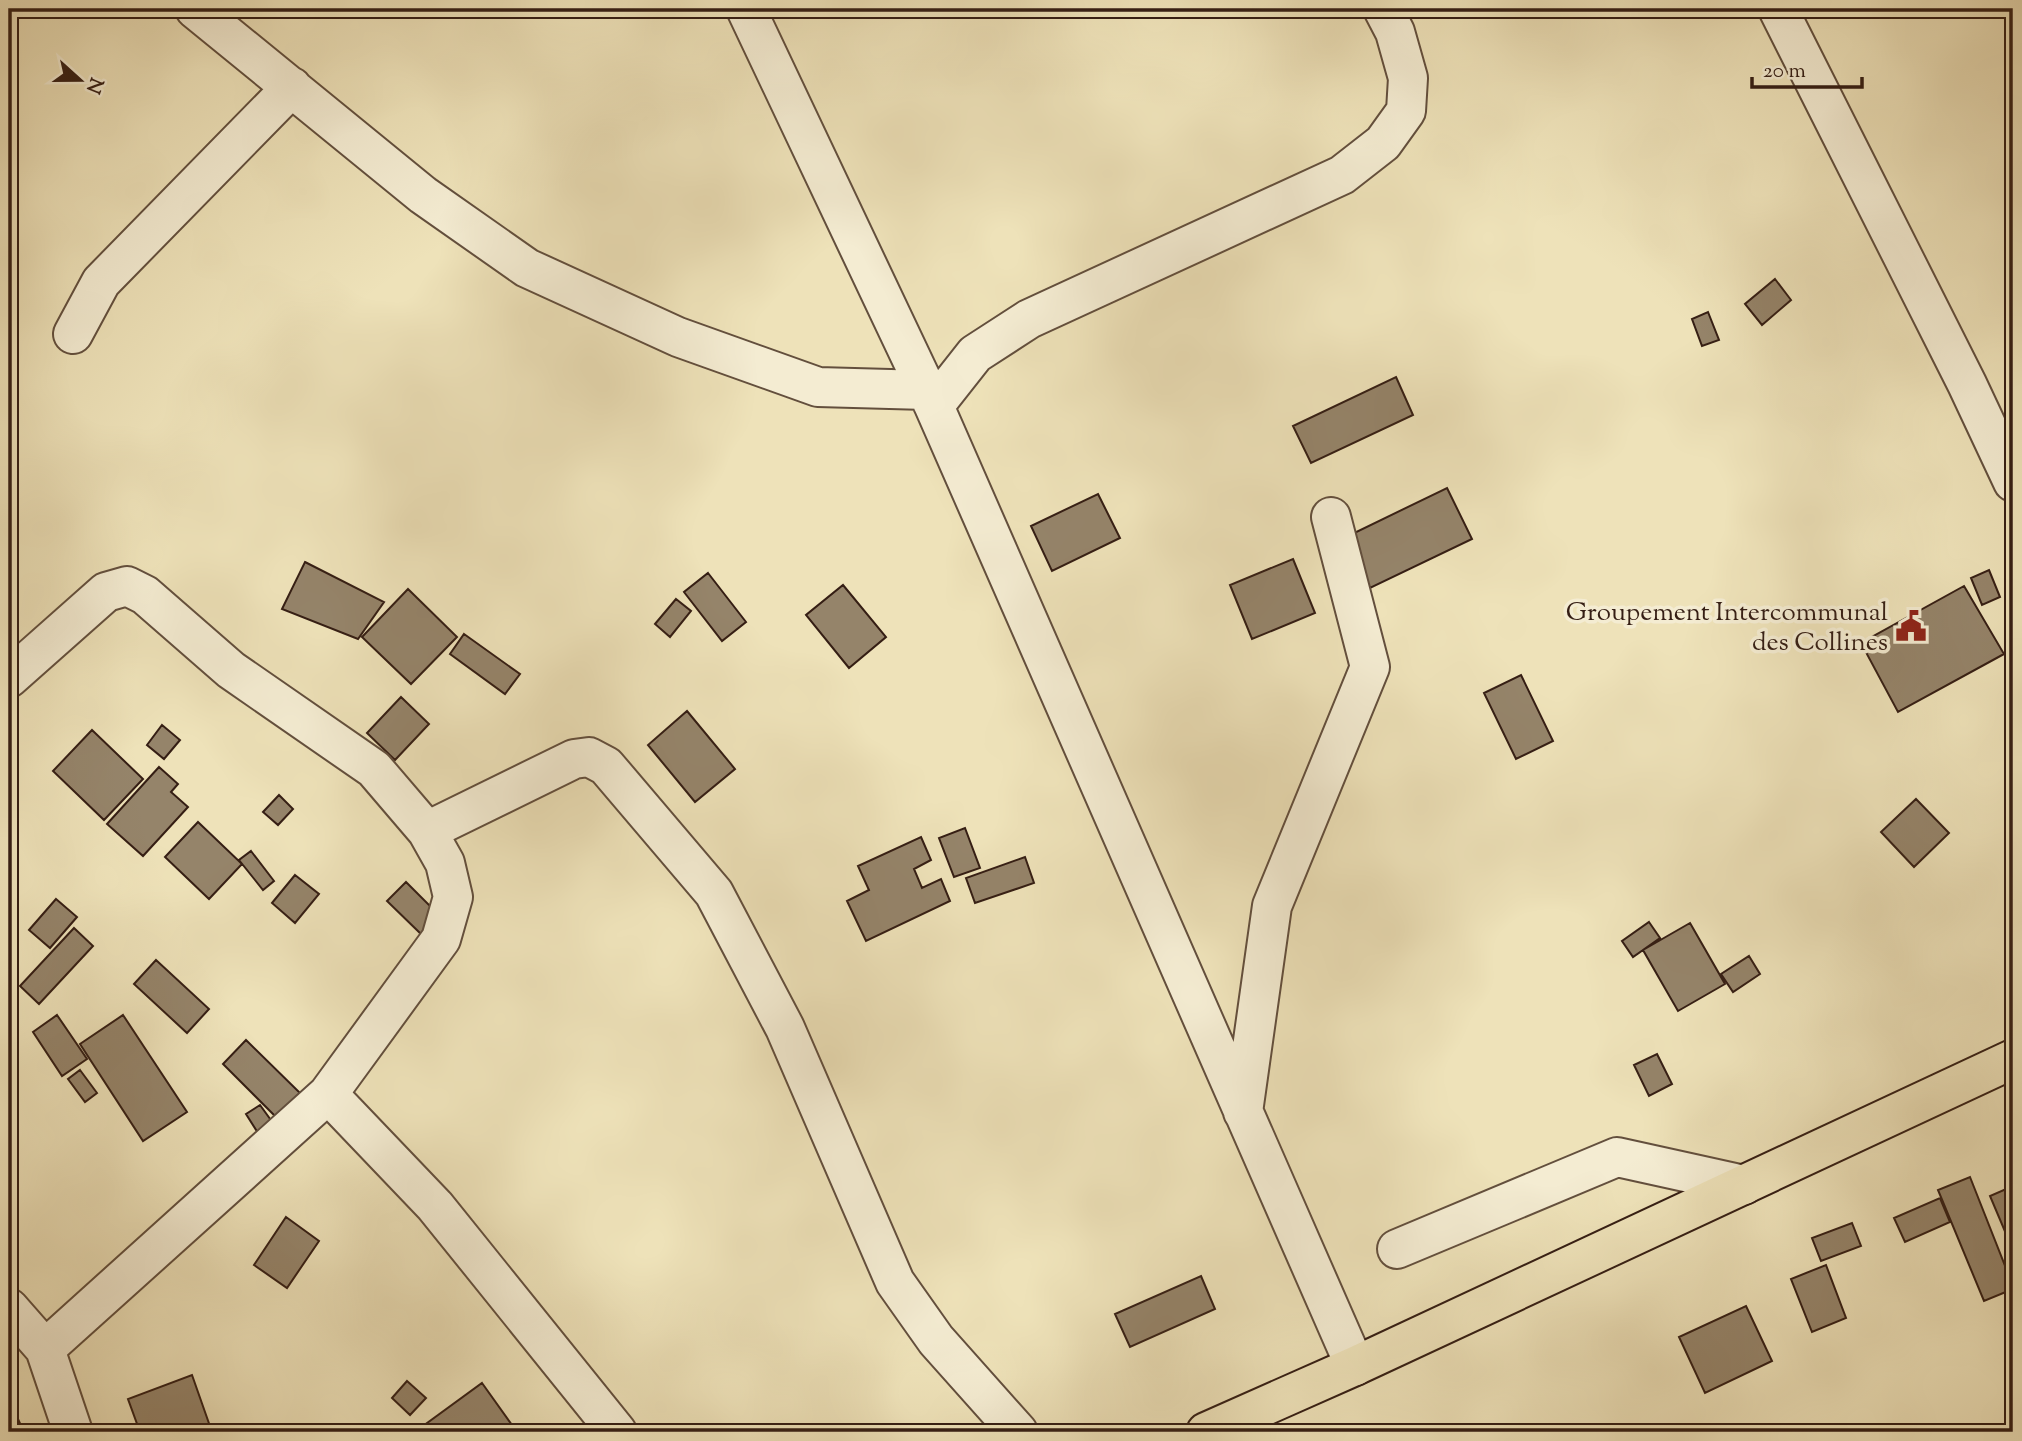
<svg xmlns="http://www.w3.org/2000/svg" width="2022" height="1441" font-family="'Sorts Mill Goudy',serif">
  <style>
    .building { fill: #95846a; stroke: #351e14; stroke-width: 2 }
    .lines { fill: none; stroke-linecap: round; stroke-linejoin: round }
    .minor-casing { stroke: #634f3d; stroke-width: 42 }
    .highway-casing { stroke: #351e14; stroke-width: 42 }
    .minor { stroke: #f4ecd2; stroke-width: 38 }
    .highway { stroke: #eee2b9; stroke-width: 38 }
    .labels { text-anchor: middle; stroke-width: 7; stroke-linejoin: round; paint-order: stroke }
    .poi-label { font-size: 26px; fill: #351e14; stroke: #f4ecd2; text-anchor: end }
  </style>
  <rect width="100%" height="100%" fill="#eee2b9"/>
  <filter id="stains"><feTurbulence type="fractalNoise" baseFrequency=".00286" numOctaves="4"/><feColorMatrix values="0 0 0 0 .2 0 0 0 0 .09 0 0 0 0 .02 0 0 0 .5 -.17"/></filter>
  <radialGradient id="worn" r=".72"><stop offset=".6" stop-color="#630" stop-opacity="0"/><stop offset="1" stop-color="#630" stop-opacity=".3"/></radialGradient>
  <path class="building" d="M 1775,279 L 1791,300 L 1762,325 L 1745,304 Z
    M 1708,312 L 1719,340 L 1702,346 L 1692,319 Z
    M 1396,377 L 1413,415 L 1311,463 L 1293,426 Z
    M 1447,488 L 1472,539 L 1370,588 L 1346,537 Z
    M 1098,494 L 1120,538 L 1052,571 L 1031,526 Z
    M 1293,559 L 1315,613 L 1252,639 L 1230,585 Z
    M 305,562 L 384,602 L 358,639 L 282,609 Z
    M 1989,570 L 2000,597 L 1982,605 L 1971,578 Z
    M 708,573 L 746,622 L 722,641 L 684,592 Z
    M 843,585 L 886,637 L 849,668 L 806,615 Z
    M 1964,586 L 2004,654 L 1898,712 L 1861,643 Z
    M 408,589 L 457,637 L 411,684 L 362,637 Z
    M 676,599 L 691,611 L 670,637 L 655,624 Z
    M 464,634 L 520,674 L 505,694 L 450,654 Z
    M 1521,675 L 1553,741 L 1516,759 L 1484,693 Z
    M 401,697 L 429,724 L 395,760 L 367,733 Z
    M 687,711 L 735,769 L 695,802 L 648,745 Z
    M 162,725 L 180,740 L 164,759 L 147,745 Z
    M 92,730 L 143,779 L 104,820 L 53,771 Z
    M 159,767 L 178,784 L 171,792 L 188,807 L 143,856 L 107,824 Z
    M 279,795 L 293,809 L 278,825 L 263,812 Z
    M 1916,799 L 1949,833 L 1914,867 L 1881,832 Z
    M 198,822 L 242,864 L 209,899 L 165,857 Z
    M 965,828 L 980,868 L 954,877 L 939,838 Z
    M 921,837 L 931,860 L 914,869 L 922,888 L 941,879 L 950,901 L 866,941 L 847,901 L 869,890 L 858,866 Z
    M 251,851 L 274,881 L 263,890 L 239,860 Z
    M 1025,857 L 1034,883 L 975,903 L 966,878 Z
    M 295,875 L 319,894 L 295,923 L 272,903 Z
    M 406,882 L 440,916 L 422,935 L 387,901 Z
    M 56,899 L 77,917 L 50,948 L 29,930 Z
    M 1649,922 L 1660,938 L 1633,957 L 1622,941 Z
    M 1690,923 L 1725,984 L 1678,1011 L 1643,950 Z
    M 74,928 L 93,946 L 39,1004 L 20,986 Z
    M 1749,956 L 1760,974 L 1733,992 L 1721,974 Z
    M 156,960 L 209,1009 L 187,1033 L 134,984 Z
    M 57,1015 L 87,1059 L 62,1076 L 33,1032 Z
    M 123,1015 L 187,1112 L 143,1141 L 80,1044 Z
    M 246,1040 L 300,1093 L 276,1117 L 223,1064 Z
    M 1657,1054 L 1672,1084 L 1649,1096 L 1634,1065 Z
    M 80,1070 L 97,1093 L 85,1102 L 68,1079 Z
    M 260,1105 L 273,1123 L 258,1133 L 246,1114 Z
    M 1970,1177 L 2013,1286 L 2013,1289 L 1984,1301 L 1938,1190 Z
    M 2013,1186 L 2013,1247 L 2012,1248 L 1990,1196 Z
    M 1940,1198 L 1950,1222 L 1905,1242 L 1894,1218 Z
    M 286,1217 L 319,1241 L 287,1288 L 254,1265 Z
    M 1852,1223 L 1861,1246 L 1821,1261 L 1812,1238 Z
    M 1826,1265 L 1846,1318 L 1812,1332 L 1791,1279 Z
    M 1201,1276 L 1215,1309 L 1130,1347 L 1115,1314 Z
    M 1746,1306 L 1772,1361 L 1705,1393 L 1679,1337 Z
    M 192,1375 L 212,1432 L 140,1432 L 128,1399 Z
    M 407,1381 L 426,1398 L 410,1415 L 392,1398 Z
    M 482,1383 L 517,1432 L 427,1432 L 423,1426 Z
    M 11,1404 L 24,1432 L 9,1432 L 9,1405 Z"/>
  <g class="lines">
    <defs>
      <path id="minor" d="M 195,9 L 423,195 L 527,268 L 678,337 L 818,387 L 926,390
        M 746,9 L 934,406 L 1355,1366
        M 1778,9 L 1967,384 L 2013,482
        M 73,334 L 101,282 L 292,87
        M 934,406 L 975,354 L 1029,319 L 1342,175 L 1383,143 L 1406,111 L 1408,78 L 1395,32 L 1383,9
        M 9,678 L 106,592 L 127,586 L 145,595 L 231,670 L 374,769 L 427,831 L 445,863 L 453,897 L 441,939 L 328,1094 L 45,1349
        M 427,831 L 574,759 L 589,757 L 606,766 L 714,893 L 785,1028 L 895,1282 L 936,1340 L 1018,1432
        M 328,1094 L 435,1206 L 617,1432
        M 1243,1112 L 1272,906 L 1370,667 L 1331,517
        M 1397,1249 L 1617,1157 L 1744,1185
        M 9,1308 L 45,1349 L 73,1432"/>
      <path id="highway" d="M 1206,1432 L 1355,1366 L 2013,1059"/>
    </defs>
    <use href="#minor" class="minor-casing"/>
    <use href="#highway" class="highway-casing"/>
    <use href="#minor" class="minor"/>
    <use href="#highway" class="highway"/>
  </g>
  <defs>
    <symbol id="civic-bare" viewBox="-9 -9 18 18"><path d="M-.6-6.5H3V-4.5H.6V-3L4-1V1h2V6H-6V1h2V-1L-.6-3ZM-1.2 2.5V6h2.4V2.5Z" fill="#8f2418" stroke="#f4ecd2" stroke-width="2.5" paint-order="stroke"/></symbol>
  </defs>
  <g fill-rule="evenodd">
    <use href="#civic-bare" x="1889" y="604" width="44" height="44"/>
  </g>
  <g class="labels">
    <g class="poi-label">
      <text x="1888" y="620">Groupement Intercommunal<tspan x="1888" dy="30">des Collines</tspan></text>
    </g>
  </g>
  <rect width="2022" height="1441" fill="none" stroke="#eee2b9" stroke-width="35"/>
  <rect x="10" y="10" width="2001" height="1420" fill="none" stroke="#351e14" stroke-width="3.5"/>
  <rect x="18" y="18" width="1987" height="1406" fill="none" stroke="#351e14" stroke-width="2"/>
  <g transform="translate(80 80) rotate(111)" stroke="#f4ecd2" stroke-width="5" paint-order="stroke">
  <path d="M0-5L12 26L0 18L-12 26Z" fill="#351e14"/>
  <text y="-10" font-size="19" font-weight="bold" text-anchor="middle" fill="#351e14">N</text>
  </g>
  <path d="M1752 77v10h110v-10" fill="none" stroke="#351e14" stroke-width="3.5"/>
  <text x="1763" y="77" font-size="21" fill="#351e14" stroke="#f4ecd2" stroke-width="5" paint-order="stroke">20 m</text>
  <rect width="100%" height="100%" filter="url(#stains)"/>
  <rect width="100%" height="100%" fill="url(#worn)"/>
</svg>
